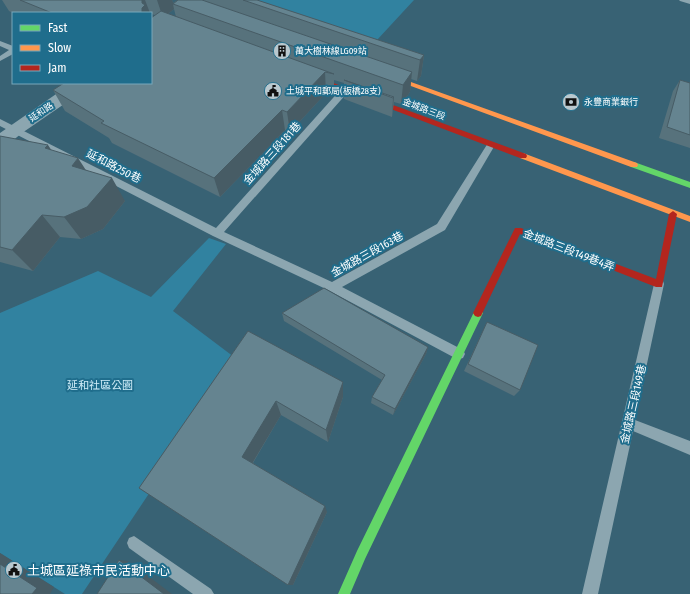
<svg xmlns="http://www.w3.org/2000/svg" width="690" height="594" font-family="'Fira Sans Condensed','Noto Sans TC',sans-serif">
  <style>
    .green { fill: #3182a0 }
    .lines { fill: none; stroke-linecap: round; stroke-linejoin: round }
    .lane { fill: #8ca6b0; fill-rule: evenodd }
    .street { fill: #8ca6b0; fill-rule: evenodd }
    .fast { fill: #63d668; fill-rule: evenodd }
    .slow { fill: #ff974d; fill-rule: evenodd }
    .jam { fill: #b3261e; fill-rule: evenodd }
    .wall { fill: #57727c; fill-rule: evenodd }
    .shaded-wall { fill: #475c65 }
    .building { fill: #658490; stroke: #475c65 }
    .labels { text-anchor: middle; stroke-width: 4; stroke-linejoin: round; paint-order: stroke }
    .far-poi-label { font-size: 9px; fill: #fff; stroke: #1f6d8c; text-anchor: start }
    .far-street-label { font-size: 9px; fill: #fff; stroke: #1f6d8c }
    .street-label { font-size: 11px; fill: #fff; stroke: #1f6d8c }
    .park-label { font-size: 11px; fill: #d1eef9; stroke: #1f6d8c }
    .near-poi-label { font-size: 13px; fill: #fff; stroke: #1f6d8c; text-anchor: start }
  </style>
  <rect width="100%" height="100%" fill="#386274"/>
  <path class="green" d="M 257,0 L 414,0 L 377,40 Z
    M 209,238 L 226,244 L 173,311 L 238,360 L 82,594 L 65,594 L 0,553 L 0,313 L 98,271 L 151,297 Z"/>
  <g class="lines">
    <path class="lane" d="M 679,0 L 690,0 L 690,4 L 680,1 Z
      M 0,41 L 13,46 L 13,54 L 0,61 L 0,56 L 9,50 L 0,46 Z
      M 345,87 L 348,88 L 348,92 L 224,232 L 332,282 L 437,224 L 488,143 L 494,143 L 495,145 L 445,230 L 342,287 L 463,350 L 465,354 L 463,358 L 459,359 L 455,358 L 328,290 L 213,236 L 0,126 L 0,119 L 216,228 L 342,88 Z
      M 659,279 L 663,281 L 664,284 L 635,420 L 690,441 L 690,455 L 633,431 L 598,594 L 582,594 L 654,284 L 655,281 Z
      M 134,536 L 211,589 L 214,594 L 193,594 L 129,548 L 127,543 L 129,538 Z"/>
    <path class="street" d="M 72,83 L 91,83 L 89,87 L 22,133 L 6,146 L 0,148 L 0,133 Z"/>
    <path class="fast" d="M 634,162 L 690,182 L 690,188 L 631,167 L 630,165 Z
      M 478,309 L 481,310 L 483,313 L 365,559 L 350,594 L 338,594 L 357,551 L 475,310 Z"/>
    <path class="slow" d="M 383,72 L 637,163 L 638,165 L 637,167 L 631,167 L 381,75 L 381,73 Z
      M 523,153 L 690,216 L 690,222 L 520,158 L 519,156 Z"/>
    <path class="jam" d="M 306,73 L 526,154 L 527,156 L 526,158 L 520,158 L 304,76 L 303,75 Z
      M 673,211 L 677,214 L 662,287 L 656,287 L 520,234 L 481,316 L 478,317 L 475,316 L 473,313 L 515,228 L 521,228 L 656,279 L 669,214 Z"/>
  </g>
  <path class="wall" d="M 2,0 L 172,0 L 173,3 L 178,0 L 257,0 L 424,55 L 421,76 L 417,81 L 411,79 L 410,92 L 401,104 L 394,102 L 392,117 L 344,99 L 344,83 L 334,80 L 334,95 L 326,93 L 290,132 L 285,130 L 220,197 L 112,143 L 109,138 L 65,111 L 53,90 L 151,83 L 155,15 L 151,14 L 151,13 L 13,13 L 9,11 ZM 174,9 L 176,17 L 168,14 Z
    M 680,80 L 690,83 L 690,148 L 659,138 L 673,91 Z
    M 0,136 L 51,150 L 85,170 L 125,201 L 103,229 L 81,239 L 60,237 L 33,271 L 0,262 Z
    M 282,313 L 428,347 L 426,354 L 393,415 L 371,403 L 372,397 L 382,380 L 284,321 Z
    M 487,322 L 520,390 L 514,396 L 464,371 Z
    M 248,331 L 343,397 L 328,442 L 281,415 L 253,463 L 327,512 L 293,585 L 139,488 Z"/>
  <path class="shaded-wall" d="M 142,0 L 145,0 L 150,13 L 142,13 Z
    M 157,0 L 172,0 L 174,4 L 173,4 L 174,9 L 163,18 Z
    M 424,55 L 421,76 L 417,81 L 420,60 Z
    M 325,72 L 326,93 L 290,132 L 287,112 Z
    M 412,72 L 410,92 L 401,104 L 403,85 Z
    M 394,97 L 392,116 L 392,117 L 393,98 Z
    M 282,110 L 285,130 L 220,197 L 214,178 Z
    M 48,145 L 64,169 L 45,148 Z
    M 78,158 L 93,181 L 72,166 Z
    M 112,178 L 125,201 L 103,229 L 81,239 L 64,217 Z
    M 42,215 L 60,237 L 33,271 L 12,250 Z
    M 428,347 L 426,354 L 393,415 L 395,409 Z
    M 343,382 L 343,397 L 328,442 L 326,430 Z
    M 276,401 L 281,415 L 250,467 L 242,457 Z
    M 325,506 L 327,512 L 293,585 L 288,585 Z
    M 0,553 L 54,587 L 50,594 L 32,594 L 0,564 Z
    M 119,560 L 128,561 L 172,594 L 164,594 Z"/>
  <path class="building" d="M 20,0 L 142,0 L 142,3 L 145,5 L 142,8 L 142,13 L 52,13 Z
    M 178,0 L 202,0 L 412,72 L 403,85 L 173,4 Z
    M 243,0 L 257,0 L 424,55 L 420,60 Z
    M 161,11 L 334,74 L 325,72 L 287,112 L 282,110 L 214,178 L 101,123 L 104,121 L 53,90 L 64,83 L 151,83 L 151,18 Z
    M 344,80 L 394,97 L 393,98 Z
    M 680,80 L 690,83 L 690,135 L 667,127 Z
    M 0,136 L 48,145 L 45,148 L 78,158 L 72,166 L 112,178 L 87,207 L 64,217 L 42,215 L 12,250 L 0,247 Z
    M 324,288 L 428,347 L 395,409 L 372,397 L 385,375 L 282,313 Z
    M 487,322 L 538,345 L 520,390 L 468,364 Z
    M 248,331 L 343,382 L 326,430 L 276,401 L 242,457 L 325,506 L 288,585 L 139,488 Z
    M 119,560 L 164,594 L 97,594 Z
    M 0,564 L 37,588 L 32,594 L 0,594 Z"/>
  <defs>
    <symbol id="building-disc" viewBox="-11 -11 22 22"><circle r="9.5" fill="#b9c8ce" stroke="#1f6d8c"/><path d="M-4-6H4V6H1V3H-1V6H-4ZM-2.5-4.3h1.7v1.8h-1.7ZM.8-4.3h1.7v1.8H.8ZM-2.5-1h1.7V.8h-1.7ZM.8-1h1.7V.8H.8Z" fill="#111"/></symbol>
    <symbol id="civic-disc" viewBox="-11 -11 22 22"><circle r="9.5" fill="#b9c8ce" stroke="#1f6d8c"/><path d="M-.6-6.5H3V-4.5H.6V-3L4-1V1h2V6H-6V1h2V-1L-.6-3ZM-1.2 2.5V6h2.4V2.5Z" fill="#111"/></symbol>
    <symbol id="bank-disc" viewBox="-11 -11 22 22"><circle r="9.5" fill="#b9c8ce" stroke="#1f6d8c"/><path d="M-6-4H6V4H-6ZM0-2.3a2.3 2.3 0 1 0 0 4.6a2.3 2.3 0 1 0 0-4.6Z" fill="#111"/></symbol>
  </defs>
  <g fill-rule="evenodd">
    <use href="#building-disc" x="272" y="41" width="20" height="20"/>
    <use href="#civic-disc" x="263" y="81" width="20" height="20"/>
    <use href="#bank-disc" x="561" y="92" width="20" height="20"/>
    <use href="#civic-disc" x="4" y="560" width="20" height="20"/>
  </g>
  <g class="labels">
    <g class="far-poi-label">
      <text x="295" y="54">萬大樹林線LG09站</text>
      <text x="286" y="94">土城平和郵局(板橋28支)</text>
      <text x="584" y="105">永豐商業銀行</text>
    </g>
    <g class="far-street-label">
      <text transform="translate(424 109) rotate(21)" y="3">金城路三段</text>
      <text transform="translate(41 112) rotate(-34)" y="3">延和路</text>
    </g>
    <g class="street-label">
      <text transform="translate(272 153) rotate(-48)" y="4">金城路三段181巷</text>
      <text transform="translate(114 166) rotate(27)" y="4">延和路250巷</text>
      <text transform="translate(569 250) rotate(21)" y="4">金城路三段149巷4弄</text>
      <text transform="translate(367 254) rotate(-29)" y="4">金城路三段163巷</text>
      <text transform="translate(633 404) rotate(-77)" y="4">金城路三段149巷</text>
    </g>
    <g class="park-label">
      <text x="100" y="389">延和社區公園</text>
    </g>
    <g class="near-poi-label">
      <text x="27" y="575">土城區延祿市民活動中心</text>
    </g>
  </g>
  <rect x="12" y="12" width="140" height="72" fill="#1f6d8c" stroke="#79a7ba"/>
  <rect x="20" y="25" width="20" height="6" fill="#63d668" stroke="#79a7ba"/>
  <text x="48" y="32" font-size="12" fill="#ffffff">Fast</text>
  <rect x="20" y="45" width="20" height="6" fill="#ff974d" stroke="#79a7ba"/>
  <text x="48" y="52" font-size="12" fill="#ffffff">Slow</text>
  <rect x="20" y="65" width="20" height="6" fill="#b3261e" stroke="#79a7ba"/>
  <text x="48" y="72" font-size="12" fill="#ffffff">Jam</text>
</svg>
